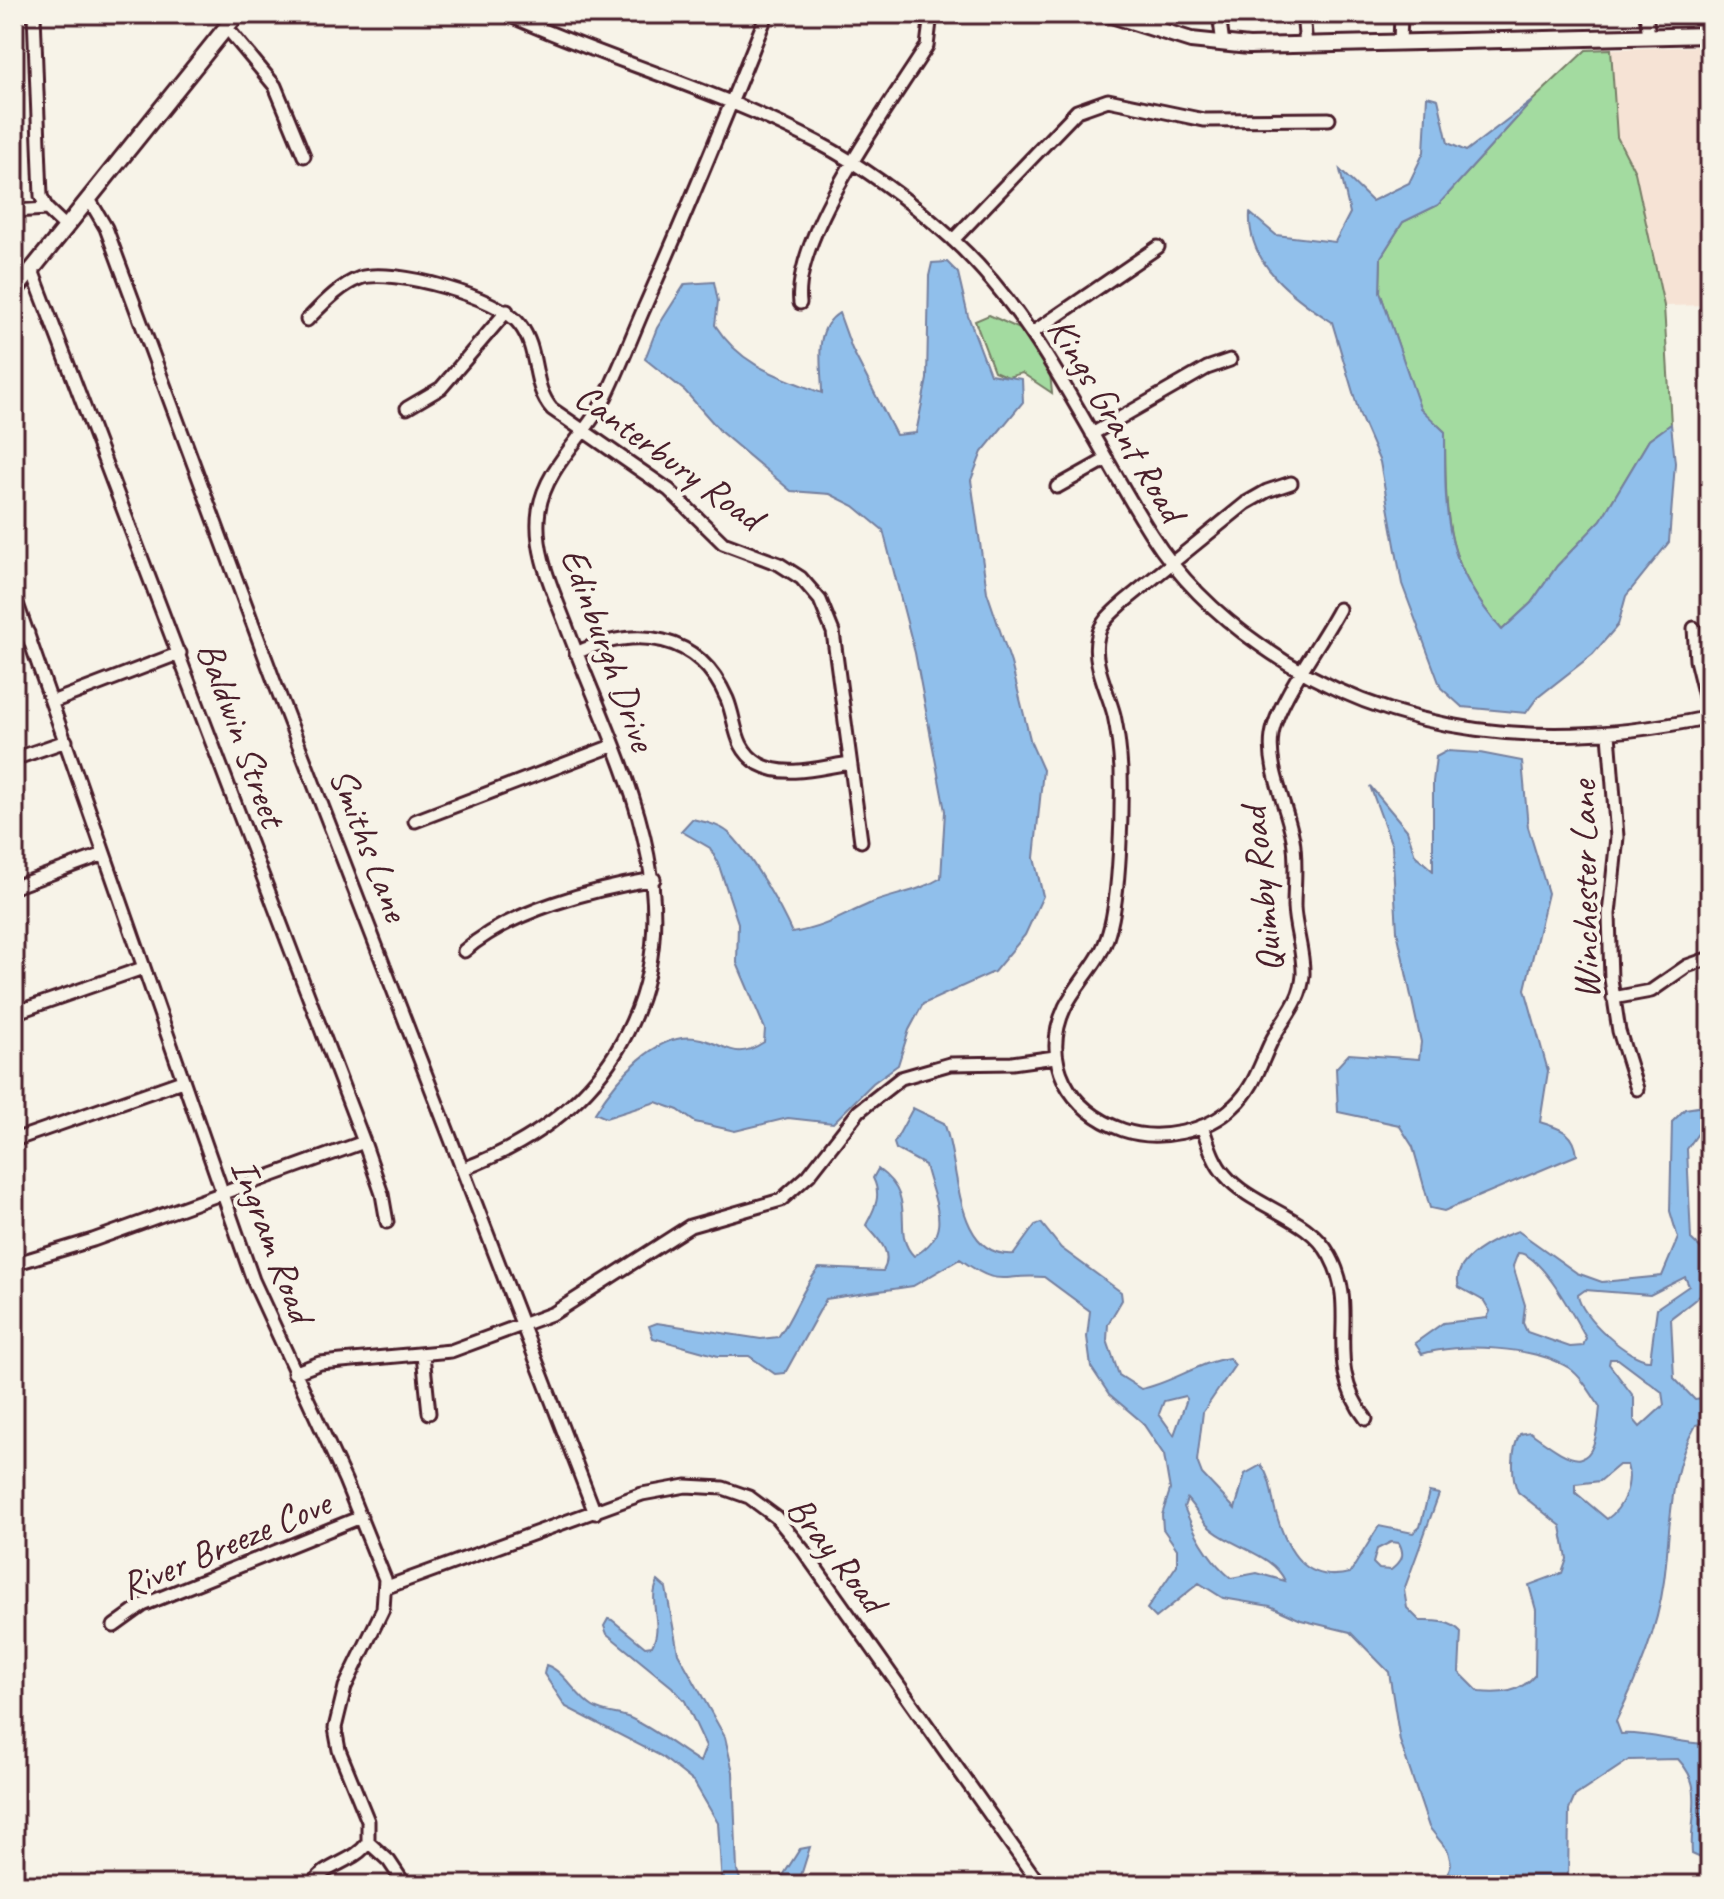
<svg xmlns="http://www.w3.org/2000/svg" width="1724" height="1899" font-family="Caveat,sans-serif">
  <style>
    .built { fill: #f6e3d5 }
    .green { fill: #a3dba0; stroke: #767d66; stroke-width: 2 }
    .water { fill: #90bfeb; stroke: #747f9e; stroke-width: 2; fill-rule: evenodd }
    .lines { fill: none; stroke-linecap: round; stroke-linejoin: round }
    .minor-casing { stroke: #4a1f2b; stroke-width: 17 }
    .tertiary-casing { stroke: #4a1f2b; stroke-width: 20 }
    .minor { stroke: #f7f3e8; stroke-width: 11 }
    .tertiary { stroke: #f7f3e8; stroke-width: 14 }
    .labels { text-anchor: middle; stroke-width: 8; stroke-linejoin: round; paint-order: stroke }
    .street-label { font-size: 38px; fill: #4a1f2b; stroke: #f7f3e8 }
  </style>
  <rect width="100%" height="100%" fill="#f7f3e8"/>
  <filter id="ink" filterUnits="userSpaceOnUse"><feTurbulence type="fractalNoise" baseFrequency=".0125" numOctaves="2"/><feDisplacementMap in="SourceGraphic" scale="16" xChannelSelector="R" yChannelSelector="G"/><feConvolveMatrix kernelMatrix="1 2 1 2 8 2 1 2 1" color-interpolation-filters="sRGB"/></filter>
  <g filter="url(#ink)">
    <path class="built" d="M 1710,46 L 1710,305 L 1664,306 L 1635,172 L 1617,137 L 1611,49 Z"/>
    <path class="green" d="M 1611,49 L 1617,137 L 1635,172 L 1664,306 L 1671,424 L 1649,440 L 1601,520 L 1557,566 L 1531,603 L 1502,630 C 1443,563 1446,517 1445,432 L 1420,409 L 1380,292 L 1381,257 L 1403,222 L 1438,205 L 1533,100 L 1586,50 Z
      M 989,315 L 1020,329 L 1050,373 L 1052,393 L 1022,373 L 1008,377 L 994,371 L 975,321 Z"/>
    <path class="water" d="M 1427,96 L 1438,99 L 1448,143 L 1466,151 L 1533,100 L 1438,205 L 1403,222 L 1381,257 L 1380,292 L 1420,408 L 1445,432 C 1445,516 1443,563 1502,630 L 1531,603 L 1557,566 L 1601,520 L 1649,440 L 1671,424 L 1675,463 L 1669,542 L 1626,596 L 1618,625 L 1593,654 L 1537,698 L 1526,713 L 1462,707 L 1441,688 L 1402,584 L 1380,462 L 1360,416 L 1332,322 C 1293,297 1247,264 1250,213 L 1276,235 L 1335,242 L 1350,213 L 1340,170 L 1372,201 L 1409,183 L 1424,152 Z
      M 947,262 L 958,273 L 968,316 L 990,374 L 1022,379 L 1023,402 L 982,452 L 971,480 L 987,592 L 1011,663 L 1031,743 L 1043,770 L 1034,858 L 1043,896 L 1025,935 L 994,972 L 923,1004 L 909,1030 L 898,1065 L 873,1083 L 833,1123 L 788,1118 L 735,1131 L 695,1122 L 678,1110 L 656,1102 L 606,1118 L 595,1113 C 615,1081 657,1028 701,1039 C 729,1046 735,1061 764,1042 L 765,1029 L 737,963 L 738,923 L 718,863 L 710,848 L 681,831 L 692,819 C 705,822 722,825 732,836 C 752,857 780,906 792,933 C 826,927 839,917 869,904 C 893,894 918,892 941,878 L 945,811 L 915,653 L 883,530 L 854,506 L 830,494 L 791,491 L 722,433 L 685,391 L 645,359 L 657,328 L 685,284 L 714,282 L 718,301 L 715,325 C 742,367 778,376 822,393 C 822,366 812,330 839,313 L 852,349 L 896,435 L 916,433 L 927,379 L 929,276 L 932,263 Z
      M 1447,751 L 1480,753 L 1522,761 L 1528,827 L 1548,893 L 1525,989 L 1548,1071 L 1540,1122 C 1560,1129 1574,1131 1577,1155 L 1444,1211 L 1430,1208 L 1413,1147 L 1399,1125 L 1338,1112 L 1336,1068 L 1349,1054 L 1419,1059 L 1421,1042 L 1397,931 L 1392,846 L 1370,786 L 1407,830 L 1415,855 L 1433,871 L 1433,782 L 1436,757 Z
      M 1710,1093 L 1710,1126 L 1699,1132 L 1687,1149 L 1691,1239 L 1710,1257 C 1710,1295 1699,1296 1671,1318 L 1674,1378 L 1695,1400 L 1710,1398 L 1710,1422 L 1696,1425 C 1668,1472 1671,1529 1664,1581 C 1657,1631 1638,1676 1616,1721 L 1621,1734 C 1650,1732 1678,1744 1710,1744 L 1710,1851 L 1703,1859 L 1692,1854 C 1689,1817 1706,1788 1678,1759 L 1629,1760 L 1575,1796 L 1569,1810 L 1568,1885 L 1444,1885 L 1451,1864 L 1448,1851 L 1429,1827 L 1400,1741 L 1389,1672 L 1350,1632 L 1301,1620 L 1270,1606 L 1223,1598 L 1199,1583 L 1156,1618 L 1147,1609 L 1177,1565 L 1177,1549 L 1163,1529 L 1162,1515 L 1170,1490 L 1164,1455 L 1142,1422 L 1109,1394 L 1091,1367 L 1087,1337 L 1090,1311 L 1044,1277 C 1000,1273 1002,1290 960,1259 L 913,1286 L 826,1299 L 785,1373 L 775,1374 L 749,1356 L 718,1356 L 653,1338 L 649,1326 L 657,1323 L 761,1339 L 778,1337 C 795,1315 800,1291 819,1268 L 883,1271 C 894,1252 878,1239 866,1225 C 875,1208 882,1196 873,1178 L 878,1169 C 921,1200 889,1231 914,1256 C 955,1233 934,1203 925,1165 L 896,1149 L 894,1143 L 913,1108 L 944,1123 C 960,1161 953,1259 1014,1254 L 1035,1225 L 1041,1223 L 1061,1248 L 1121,1292 L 1122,1300 L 1108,1324 L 1107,1340 L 1119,1375 L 1141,1389 C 1172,1383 1199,1362 1229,1358 L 1235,1365 L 1203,1412 L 1197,1461 L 1202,1474 L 1235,1509 L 1245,1474 L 1261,1465 C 1272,1479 1271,1496 1276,1513 C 1287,1551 1305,1584 1350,1573 L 1379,1526 L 1413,1533 L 1420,1527 L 1429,1492 L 1439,1494 L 1404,1590 L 1407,1608 L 1420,1621 C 1435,1621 1450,1620 1461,1632 L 1459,1672 L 1479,1692 C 1501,1694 1520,1693 1535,1675 L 1536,1610 L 1529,1585 L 1562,1573 L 1567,1559 L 1561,1526 L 1518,1492 C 1511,1478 1511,1448 1520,1434 L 1530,1432 C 1577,1466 1594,1477 1600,1407 C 1592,1395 1582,1377 1569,1368 C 1537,1347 1457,1342 1422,1354 L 1415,1343 L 1443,1323 L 1487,1318 L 1490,1311 L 1484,1301 L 1459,1287 C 1450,1259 1497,1238 1518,1231 L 1577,1273 L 1602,1282 L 1662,1276 L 1678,1238 L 1670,1211 L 1672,1122 L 1685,1109 L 1704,1106 ZM 1518,1253 C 1541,1253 1574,1317 1586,1338 L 1583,1346 L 1570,1347 L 1527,1332 L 1523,1323 L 1525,1305 L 1513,1266 ZM 1685,1277 L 1689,1286 L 1657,1308 L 1650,1360 C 1630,1361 1579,1315 1578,1295 L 1585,1290 L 1650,1295 ZM 1610,1359 L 1618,1359 L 1662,1392 L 1664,1405 L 1640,1427 L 1634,1420 L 1634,1397 L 1609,1364 ZM 1185,1396 L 1187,1399 L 1174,1435 L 1159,1414 L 1164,1401 ZM 1619,1465 L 1627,1465 C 1633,1484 1623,1508 1607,1519 L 1576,1493 L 1576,1484 L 1600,1481 ZM 1187,1499 C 1194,1507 1200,1517 1207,1525 C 1229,1547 1273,1553 1285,1581 L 1257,1573 L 1231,1578 C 1209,1560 1194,1533 1184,1507 ZM 1391,1542 L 1399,1543 C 1406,1556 1401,1562 1391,1570 L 1379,1569 L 1373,1563 L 1377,1549 Z
      M 658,1581 L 666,1588 L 678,1653 L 725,1737 L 733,1772 L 737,1870 L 742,1885 L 722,1885 L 718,1823 L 694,1782 L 661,1756 L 566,1707 L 544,1674 L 546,1665 C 566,1672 575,1696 593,1707 C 604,1714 619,1713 630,1718 C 656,1730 677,1748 700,1762 L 706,1746 L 685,1701 L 672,1687 L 607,1634 L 604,1626 L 608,1619 L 612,1620 L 645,1647 L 652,1646 C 664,1624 647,1603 658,1581 Z
      M 810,1847 L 798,1885 L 777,1885 L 800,1849 Z"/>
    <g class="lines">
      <defs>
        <path id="minor" d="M 34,14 L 41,196 L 47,209 L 66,227
          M 506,14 C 608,60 718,90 817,142 C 865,167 910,201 951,238 C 1040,319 1087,433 1151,534 C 1179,578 1217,615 1260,645 C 1394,740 1553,751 1710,717
          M 1219,14 L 1223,44
          M 1303,14 L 1306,45
          M 1646,14 L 1649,36
          M 226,27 L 275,86 L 304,156
          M 1400,43 L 1401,14
          M 89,199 L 106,228 L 274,681 L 595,1513
          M 14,211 L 47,209
          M 953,240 L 1077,111 L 1108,100 L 1204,120 L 1329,119
          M 32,270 L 364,1142 L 382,1194 L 387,1222
          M 800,303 C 792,236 890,105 927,46 L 931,14
          M 307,320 C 322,305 340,285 360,278 C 391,267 500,297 520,325 C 540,351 531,385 552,409 L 669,490 L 723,543 L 779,564 L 801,578 L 820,600 L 833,632 L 861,841
          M 1032,333 L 1158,247
          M 407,408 L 441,388 L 507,311
          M 1092,434 L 1207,368 L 1230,360
          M 1291,483 L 1267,491 L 1246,503 L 1124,602 C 1113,612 1101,621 1098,636 C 1091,661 1108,691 1114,715 C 1118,733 1120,752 1121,770 C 1122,811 1120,895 1109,932 C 1101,962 1078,981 1065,1007 C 1040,1061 1069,1111 1123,1130 C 1158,1142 1208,1132 1234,1106 C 1254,1088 1260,1065 1271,1042 C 1283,1018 1301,1003 1303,975 C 1304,952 1295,930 1294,907 C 1294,884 1297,862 1293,839 C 1287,806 1267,768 1272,735 C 1277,701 1322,642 1339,609
          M 1057,487 L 1107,459
          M 14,595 L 253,1280 L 345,1480 L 385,1579 L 383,1609 L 345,1687 L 335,1728 L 339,1750 L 368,1821 L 368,1842
          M 1694,628 L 1696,660 L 1710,717
          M 14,638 L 28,633
          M 576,653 C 636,626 698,632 727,699 C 737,723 733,748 759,764 C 786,779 822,767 850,763
          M 52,702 L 180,653
          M 1609,734 L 1617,837 L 1609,914 L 1611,979 L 1619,1031 L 1637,1089
          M 14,759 L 66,741
          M 415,821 L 612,746
          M 14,887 L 104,854
          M 464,951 C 511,910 594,889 654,879
          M 1613,998 L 1651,991 L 1687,966 L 1710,958
          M 14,1013 L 143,968
          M 1202,1126 C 1208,1143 1213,1162 1225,1175 C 1254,1209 1308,1215 1330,1256 C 1361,1312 1321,1361 1366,1419
          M 14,1140 L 182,1081
          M 463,1169 C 537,1141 599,1096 632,1022 C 693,886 613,752 566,625 C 552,588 533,550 539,510 C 546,466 586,436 605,398 C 619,370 630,341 642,313 C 686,214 727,114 767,14
          M 14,1264 L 93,1240 L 364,1142
          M 423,1355 L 429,1413
          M 294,1373 L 320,1363 L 451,1351 L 554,1313 L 690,1226 L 781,1200 L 809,1175 L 859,1111 L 901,1078 L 950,1064 L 1012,1063 L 1055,1057
          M 387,1587 L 642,1494 L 686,1486 L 723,1488 L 749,1497 L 776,1517 L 803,1550 L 1040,1885
          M 114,1626 L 143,1605 L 361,1517
          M 368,1842 L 389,1861 L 405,1885
          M 312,1885 C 325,1863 355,1863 368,1842"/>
        <path id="tertiary" d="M 1108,14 L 1191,40 L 1249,46 L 1710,35
          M 14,292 L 237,14"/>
      </defs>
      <use href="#minor" class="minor-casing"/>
      <use href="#tertiary" class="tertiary-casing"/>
      <use href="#minor" class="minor"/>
      <use href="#tertiary" class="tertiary"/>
    </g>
  </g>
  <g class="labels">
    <g class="street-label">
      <text transform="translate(1117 419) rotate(59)" y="13">Kings Grant Road</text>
      <text transform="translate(669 456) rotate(36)" y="13">Canterbury Road</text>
      <text transform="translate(609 649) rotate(70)" y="13">Edinburgh Drive</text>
      <text transform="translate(242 734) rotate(70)" y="13">Baldwin Street</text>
      <text transform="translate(370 844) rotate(69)" y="13">Smiths Lane</text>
      <text transform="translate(1261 890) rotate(-96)" y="13">Quimby Road</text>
      <text transform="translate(1584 890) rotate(-91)" y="13">Winchester Lane</text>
      <text transform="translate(273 1240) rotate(69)" y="13">Ingram Road</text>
      <text transform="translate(225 1544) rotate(-23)" y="13">River Breeze Cove</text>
      <text transform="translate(837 1554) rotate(52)" y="13">Bray Road</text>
    </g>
  </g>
  <rect width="1724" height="1899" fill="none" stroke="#f7f3e8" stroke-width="48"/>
  <rect x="24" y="24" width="1676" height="1851" fill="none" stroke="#4a1f2b" stroke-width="3" filter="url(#ink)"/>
</svg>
